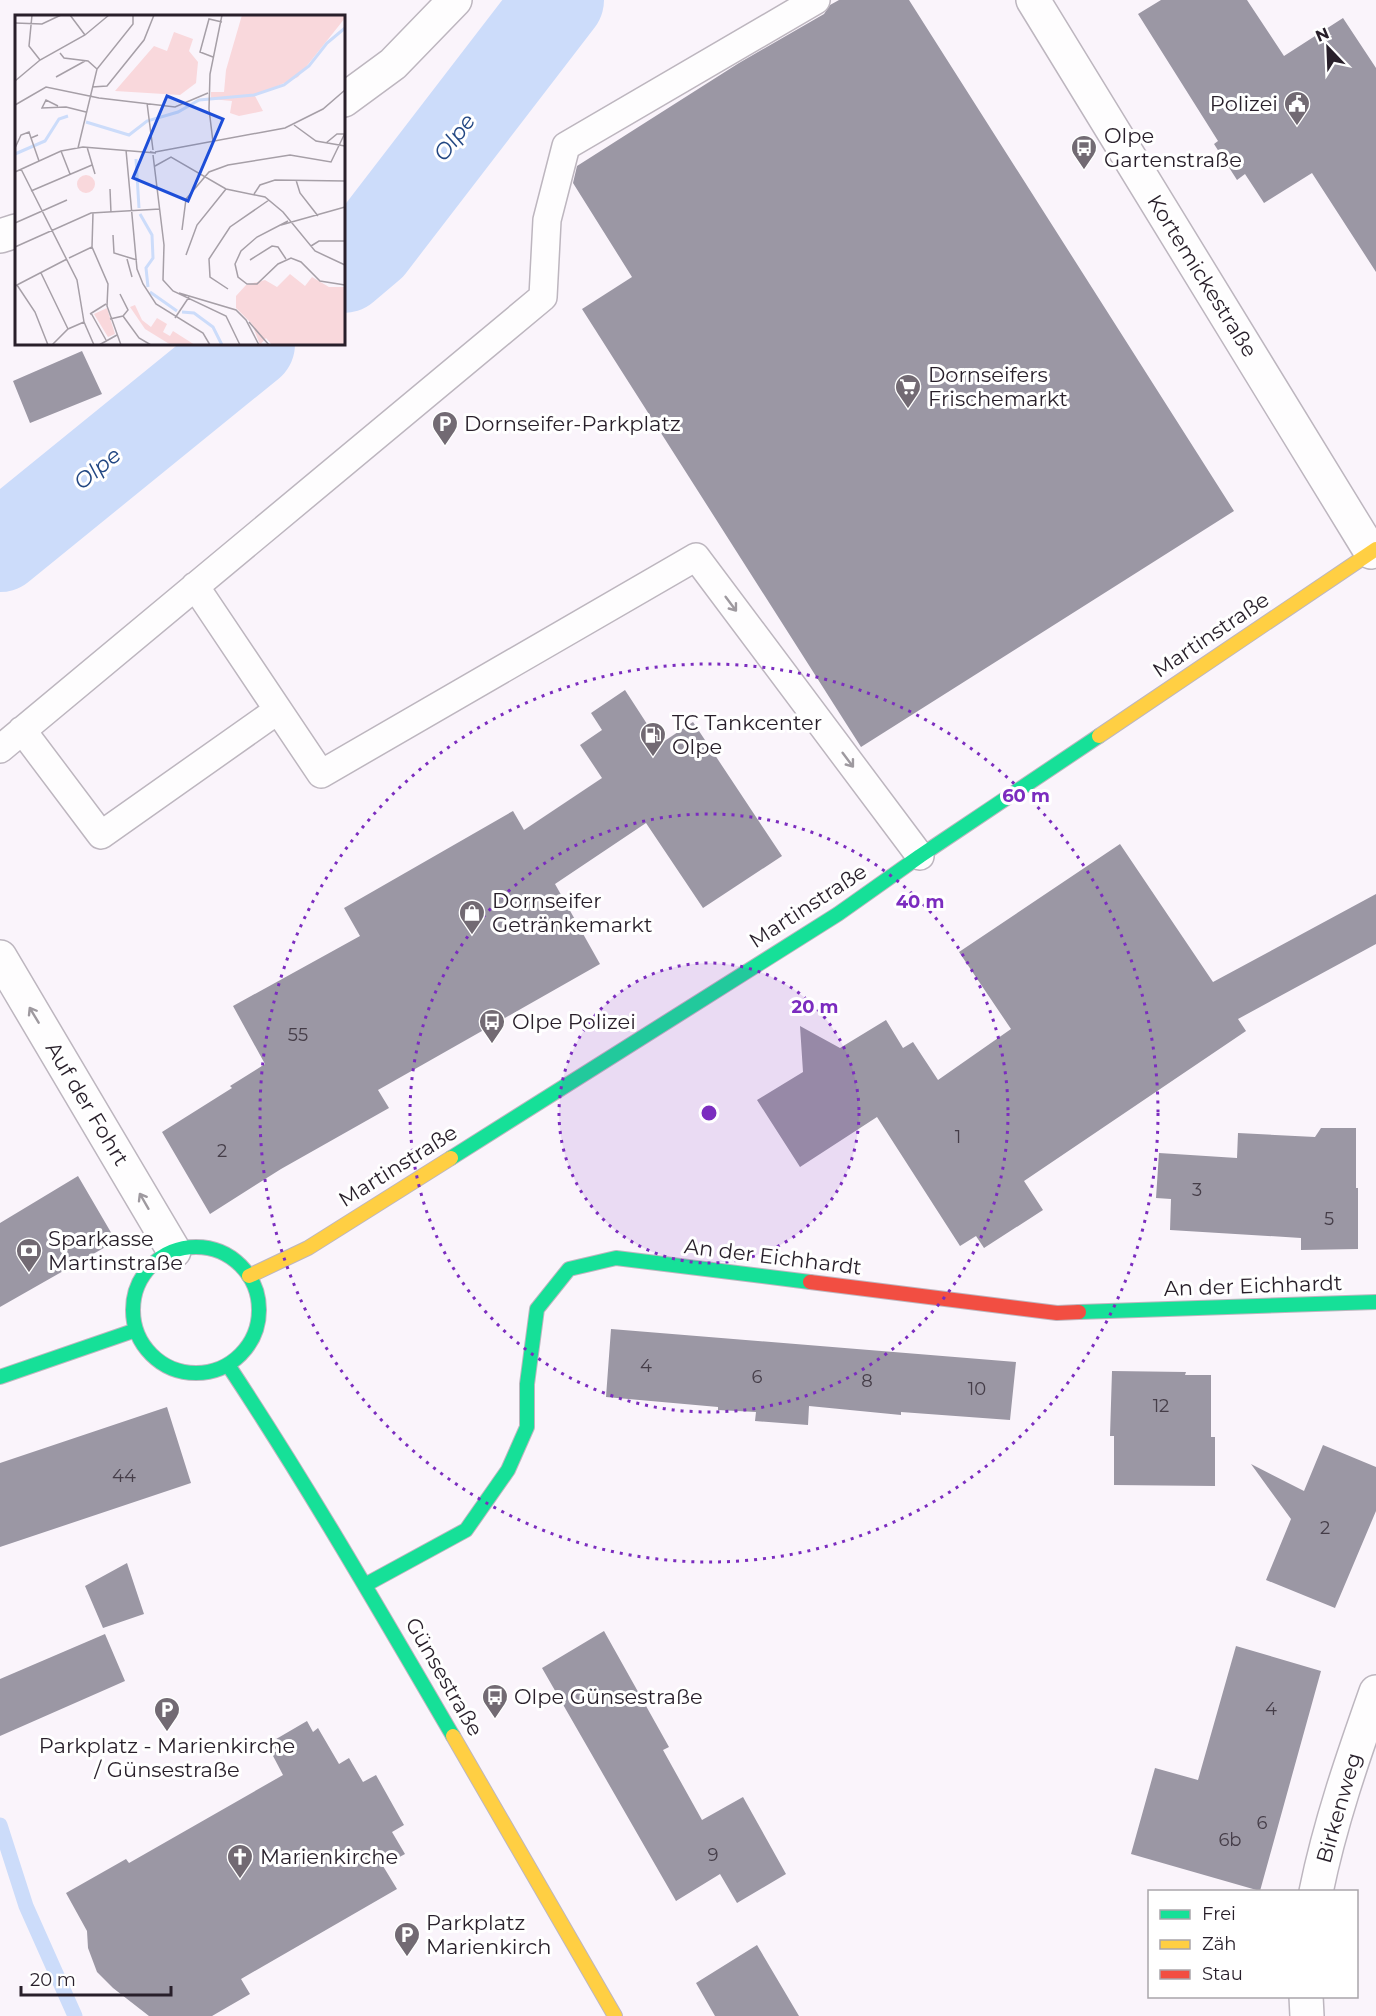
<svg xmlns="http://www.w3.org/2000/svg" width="1376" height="2016" font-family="Montserrat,sans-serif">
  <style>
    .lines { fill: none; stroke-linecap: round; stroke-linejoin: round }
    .stream { stroke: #ccdcfa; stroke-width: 15 }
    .river { stroke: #ccdcfa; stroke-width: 90 }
    .building { fill: #9b97a4 }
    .lane-casing { stroke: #bdb6bf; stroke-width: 30 }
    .street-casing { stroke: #bdb6bf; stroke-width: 36 }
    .fast-casing { stroke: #bdb6bf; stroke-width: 16 }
    .slow-casing { stroke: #bdb6bf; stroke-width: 16 }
    .jam-casing { stroke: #bdb6bf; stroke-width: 16 }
    .lane { stroke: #fefdfe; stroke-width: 27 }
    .street { stroke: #fefdfe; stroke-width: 33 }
    .fast { stroke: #16e098; stroke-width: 14 }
    .slow { stroke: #ffcf43; stroke-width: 14 }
    .jam { stroke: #f24e42; stroke-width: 14 }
    .oneway { stroke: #9e999f }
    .ring { fill: none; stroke: #7b2cbf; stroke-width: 3; stroke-dasharray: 3 6 }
    .labels { text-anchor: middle; stroke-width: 6; stroke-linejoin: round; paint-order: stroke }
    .number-label { font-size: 18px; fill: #453d48 }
    .poi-label { font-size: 21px; fill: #281f2a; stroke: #fff; text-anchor: start }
    .street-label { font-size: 21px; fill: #281f2a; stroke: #fff }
    .water-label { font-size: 22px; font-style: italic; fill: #224783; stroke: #fff }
    .inset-river { fill: none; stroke: #ccdcfa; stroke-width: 3 }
    .inset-road { fill: none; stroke: #a69fa7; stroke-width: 1.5 }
    .view { fill: #1d4ed8; fill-opacity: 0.15; stroke: #1d4ed8; stroke-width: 3 }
    .inset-edge { fill: none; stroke: #281f2a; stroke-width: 3 }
    .centre { fill: #7b2cbf; stroke: #fff; stroke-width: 3 }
    .ring-label { font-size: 18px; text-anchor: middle; font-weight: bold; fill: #7b2cbf; stroke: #fff; stroke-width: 6; stroke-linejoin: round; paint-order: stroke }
  </style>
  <rect width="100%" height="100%" fill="#faf4fb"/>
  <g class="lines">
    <path class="stream" d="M 0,1825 L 26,1906 L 75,2016"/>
    <path class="river" d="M 344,268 L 370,246 L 559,0
      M 0,547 L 250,344"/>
  </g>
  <path class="building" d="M 839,0 L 909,0 L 1234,511 L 861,747 L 582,309 L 632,277 L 573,183 L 577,166 L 739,63 L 824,14 L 830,5 Z
    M 1161,0 L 1247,0 L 1284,56 L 1343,18 L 1376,68 L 1376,272 L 1312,173 L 1264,203 L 1245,174 L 1237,180 L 1214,144 L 1218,141 L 1138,14 Z
    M 82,351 L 102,394 L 30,423 L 13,381 Z
    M 625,690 L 660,744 L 693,722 L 782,856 L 703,908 L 646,823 L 555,884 L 600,964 L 378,1090 L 389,1108 L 281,1169 L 210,1214 L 162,1132 L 232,1088 L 230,1086 L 265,1064 L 233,1006 L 360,936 L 344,908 L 513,811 L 524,830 L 602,778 L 580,745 L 602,730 L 591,713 Z
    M 1120,844 L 1213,982 L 1376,894 L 1376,944 L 1238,1019 L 1246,1031 L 1024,1181 L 1043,1210 L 984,1248 L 976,1236 L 960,1246 L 877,1117 L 800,1167 L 757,1100 L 803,1072 L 800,1026 L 840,1048 L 886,1020 L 903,1048 L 913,1042 L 938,1080 L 1011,1029 L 959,952 Z
    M 1321,1128 L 1356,1128 L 1356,1188 L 1358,1188 L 1358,1249 L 1301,1250 L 1301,1238 L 1170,1230 L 1171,1199 L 1156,1198 L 1159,1153 L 1237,1158 L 1238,1133 L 1315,1137 Z
    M 78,1176 L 116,1241 L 0,1307 L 0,1223 Z
    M 611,1329 L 1016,1362 L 1010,1420 L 901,1412 L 901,1415 L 809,1406 L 808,1425 L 755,1421 L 756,1412 L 718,1410 L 718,1407 L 606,1397 Z
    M 1112,1371 L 1186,1372 L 1185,1375 L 1211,1375 L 1211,1437 L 1215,1437 L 1215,1486 L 1114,1485 L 1114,1436 L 1110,1436 Z
    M 167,1407 L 191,1483 L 0,1547 L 0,1463 Z
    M 1323,1445 L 1376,1467 L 1376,1511 L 1335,1608 L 1266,1580 L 1291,1519 L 1251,1464 L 1304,1491 Z
    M 127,1563 L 144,1614 L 103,1628 L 85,1586 Z
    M 604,1631 L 669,1747 L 663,1750 L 702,1820 L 743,1797 L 786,1874 L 737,1903 L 720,1874 L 676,1901 L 542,1668 Z
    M 105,1634 L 125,1681 L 0,1736 L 0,1679 Z
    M 1236,1646 L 1321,1671 L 1260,1891 L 1131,1854 L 1155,1768 L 1198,1780 Z
    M 307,1721 L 313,1732 L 318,1728 L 339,1764 L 349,1758 L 363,1782 L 376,1775 L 404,1825 L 392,1832 L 405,1854 L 383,1866 L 397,1889 L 241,1979 L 250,1994 L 212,2016 L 149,2016 L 113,1988 L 97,1972 L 88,1948 L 87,1931 L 66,1893 L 126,1859 L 129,1863 L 283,1775 L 272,1754 L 277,1751 L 271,1742 Z
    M 757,1945 L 799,2016 L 715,2016 L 696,1983 Z"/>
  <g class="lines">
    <defs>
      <path id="lane" d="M 195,586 L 321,774 L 696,557 L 920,856
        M 22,730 L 101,835 L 278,710
        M 0,749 L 543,297 L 547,220 L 566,146 L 816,0"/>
      <path id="street" d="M 1033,0 L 1371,552
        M 344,100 L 393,64 L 455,0
        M 0,236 L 16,231
        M 0,957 L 174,1251
        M 1316,1892 C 1330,1823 1353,1757 1376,1692
        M 1306,1996 L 1307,2016"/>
      <path id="fast" d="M 451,1158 L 838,914 L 920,856 L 1099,736
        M133 1310a63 63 0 1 1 126 0a63 63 0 1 1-126 0Z
        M 1079,1312 L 1376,1302
        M 228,1365 C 308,1486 380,1611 453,1736
        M 0,1377 L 136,1330
        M 365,1585 L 466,1530 L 508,1470 L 527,1427 L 527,1384 L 537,1309 L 569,1269 L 616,1258 L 810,1282"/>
      <path id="slow" d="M 1099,736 L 1376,549
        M 249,1276 L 308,1248 L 451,1158
        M 453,1736 L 615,2016"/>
      <path id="jam" d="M 810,1282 L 1057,1313 L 1079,1312"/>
    </defs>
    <use href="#lane" class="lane-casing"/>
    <use href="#street" class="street-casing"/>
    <use href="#fast" class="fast-casing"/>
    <use href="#slow" class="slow-casing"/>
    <use href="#jam" class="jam-casing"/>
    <use href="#lane" class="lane"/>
    <use href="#street" class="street"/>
    <use href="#fast" class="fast"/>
    <use href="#slow" class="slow"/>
    <use href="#jam" class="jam"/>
  </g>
  <defs><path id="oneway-shaft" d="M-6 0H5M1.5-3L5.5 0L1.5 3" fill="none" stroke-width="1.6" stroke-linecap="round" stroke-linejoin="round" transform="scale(1.5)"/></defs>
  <g class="oneway">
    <use href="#oneway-shaft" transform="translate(731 604) rotate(53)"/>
    <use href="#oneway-shaft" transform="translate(848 760) rotate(53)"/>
    <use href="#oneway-shaft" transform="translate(34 1015) rotate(-121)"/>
    <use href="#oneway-shaft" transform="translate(144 1201) rotate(-120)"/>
  </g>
  <circle cx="709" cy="1113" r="150" fill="#7b2cbf" fill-opacity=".12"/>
  <g class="ring">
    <circle cx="709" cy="1113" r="150"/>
    <circle cx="709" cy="1113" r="299"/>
    <circle cx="709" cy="1113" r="449"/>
  </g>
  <defs>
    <symbol id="civic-pin" viewBox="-11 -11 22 30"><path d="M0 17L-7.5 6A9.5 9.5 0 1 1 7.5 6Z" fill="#726a73" stroke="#fff"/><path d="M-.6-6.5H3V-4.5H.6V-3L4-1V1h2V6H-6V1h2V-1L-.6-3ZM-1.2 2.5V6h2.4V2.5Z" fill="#fff"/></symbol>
    <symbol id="bus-pin" viewBox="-11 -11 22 30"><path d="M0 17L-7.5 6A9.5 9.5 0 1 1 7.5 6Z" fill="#726a73" stroke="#fff"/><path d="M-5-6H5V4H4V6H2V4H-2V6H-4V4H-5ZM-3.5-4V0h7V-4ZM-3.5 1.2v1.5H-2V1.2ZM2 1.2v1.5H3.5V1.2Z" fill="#fff"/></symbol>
    <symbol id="supermarket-pin" viewBox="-11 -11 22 30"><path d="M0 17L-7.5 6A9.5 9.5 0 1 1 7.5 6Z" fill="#726a73" stroke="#fff"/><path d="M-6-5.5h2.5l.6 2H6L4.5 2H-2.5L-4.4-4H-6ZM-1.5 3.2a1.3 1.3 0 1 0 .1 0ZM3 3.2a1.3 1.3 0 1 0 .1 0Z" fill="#fff"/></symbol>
    <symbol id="parking-pin" viewBox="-11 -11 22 30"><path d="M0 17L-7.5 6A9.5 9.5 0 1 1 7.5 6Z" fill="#726a73" stroke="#fff"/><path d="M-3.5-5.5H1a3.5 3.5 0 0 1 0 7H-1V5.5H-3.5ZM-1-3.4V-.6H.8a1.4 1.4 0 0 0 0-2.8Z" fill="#fff"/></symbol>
    <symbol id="fuel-pin" viewBox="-11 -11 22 30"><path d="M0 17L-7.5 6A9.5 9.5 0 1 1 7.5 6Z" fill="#726a73" stroke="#fff"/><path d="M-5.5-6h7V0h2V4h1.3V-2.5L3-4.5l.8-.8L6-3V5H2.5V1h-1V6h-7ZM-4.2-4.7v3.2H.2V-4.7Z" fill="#fff"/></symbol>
    <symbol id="shop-pin" viewBox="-11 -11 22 30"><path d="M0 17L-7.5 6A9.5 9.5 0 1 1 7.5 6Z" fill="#726a73" stroke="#fff"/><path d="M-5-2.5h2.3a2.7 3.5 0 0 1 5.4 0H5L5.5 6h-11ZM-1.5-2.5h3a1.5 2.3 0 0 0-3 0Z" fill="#fff"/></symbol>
    <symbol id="bank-pin" viewBox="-11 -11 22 30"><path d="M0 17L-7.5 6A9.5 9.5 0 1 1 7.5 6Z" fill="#726a73" stroke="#fff"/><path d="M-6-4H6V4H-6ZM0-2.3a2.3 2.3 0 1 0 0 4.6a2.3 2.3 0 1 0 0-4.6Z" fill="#fff"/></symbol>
    <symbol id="church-pin" viewBox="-11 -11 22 30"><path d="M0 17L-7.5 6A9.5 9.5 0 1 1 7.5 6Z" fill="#726a73" stroke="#fff"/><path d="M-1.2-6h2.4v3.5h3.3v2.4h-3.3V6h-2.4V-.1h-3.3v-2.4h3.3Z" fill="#fff"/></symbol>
  </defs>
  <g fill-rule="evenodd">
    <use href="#civic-pin" x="1282" y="89" width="30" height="40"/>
    <use href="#bus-pin" x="1069" y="133" width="30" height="40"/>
    <use href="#supermarket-pin" x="893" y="372" width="30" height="40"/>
    <use href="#parking-pin" x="430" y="409" width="30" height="40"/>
    <use href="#fuel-pin" x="638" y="720" width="30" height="40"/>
    <use href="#shop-pin" x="457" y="898" width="30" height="40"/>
    <use href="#bus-pin" x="477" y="1007" width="30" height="40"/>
    <use href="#bank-pin" x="14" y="1236" width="30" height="40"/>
    <use href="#bus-pin" x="480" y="1682" width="30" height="40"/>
    <use href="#parking-pin" x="152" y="1695" width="30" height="40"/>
    <use href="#church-pin" x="225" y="1842" width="30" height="40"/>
    <use href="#parking-pin" x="392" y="1920" width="30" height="40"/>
  </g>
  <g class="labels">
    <g class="number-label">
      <text x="298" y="1041">55</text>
      <text x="958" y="1143">1</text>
      <text x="222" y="1157">2</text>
      <text x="1197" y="1196">3</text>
      <text x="1329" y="1225">5</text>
      <text x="646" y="1372">4</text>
      <text x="757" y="1383">6</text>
      <text x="867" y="1387">8</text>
      <text x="977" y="1395">10</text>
      <text x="1161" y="1412">12</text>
      <text x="124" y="1482">44</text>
      <text x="1325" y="1534">2</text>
      <text x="1271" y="1715">4</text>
      <text x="1262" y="1829">6</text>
      <text x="1230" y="1846">6b</text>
      <text x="713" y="1861">9</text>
    </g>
    <g class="poi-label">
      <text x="1278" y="111" text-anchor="end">Polizei</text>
      <text x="1104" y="143">Olpe<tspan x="1104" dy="24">Gartenstraße</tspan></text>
      <text x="928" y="382">Dornseifers<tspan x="928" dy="24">Frischemarkt</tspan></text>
      <text x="464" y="431">Dornseifer-Parkplatz</text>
      <text x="672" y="730">TC Tankcenter<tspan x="672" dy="24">Olpe</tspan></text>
      <text x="492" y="908">Dornseifer<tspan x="492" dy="24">Getränkemarkt</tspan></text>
      <text x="512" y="1029">Olpe Polizei</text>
      <text x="48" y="1246">Sparkasse<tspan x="48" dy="24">Martinstraße</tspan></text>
      <text x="514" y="1704">Olpe Günsestraße</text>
      <text x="167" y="1753" text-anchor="middle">Parkplatz - Marienkirche<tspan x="167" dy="24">/ Günsestraße</tspan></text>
      <text x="260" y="1864">Marienkirche</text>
      <text x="426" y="1930">Parkplatz<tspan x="426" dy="24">Marienkirch</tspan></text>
    </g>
    <g class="street-label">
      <text transform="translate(1202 276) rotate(58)" y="7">Kortemickestraße</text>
      <text transform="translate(1211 635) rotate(-34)" y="7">Martinstraße</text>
      <text transform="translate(808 906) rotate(-33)" y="7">Martinstraße</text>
      <text transform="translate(87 1104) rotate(59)" y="7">Auf der Fohrt</text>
      <text transform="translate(398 1166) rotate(-32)" y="7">Martinstraße</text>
      <text transform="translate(773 1257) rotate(7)" y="7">An der Eichhardt</text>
      <text transform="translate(1253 1286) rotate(-2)" y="7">An der Eichhardt</text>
      <text transform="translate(444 1677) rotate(60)" y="7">Günsestraße</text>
      <text transform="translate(1339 1808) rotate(-74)" y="7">Birkenweg</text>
    </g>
    <g class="water-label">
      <text transform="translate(454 137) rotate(-53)" y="8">Olpe</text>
      <text transform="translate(97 468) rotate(-39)" y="8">Olpe</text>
    </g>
  </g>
  <g transform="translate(15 15)">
    <rect width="330" height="330" fill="#faf4fb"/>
    <path d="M 227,0 L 330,0 L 330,3 L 283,62 L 240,81 L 248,96 L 224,101 L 215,98 L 217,86 L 196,84 L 196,77 L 209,77 L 211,55 ZM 159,17 L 178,24 L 174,36 L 183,47 L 181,68 L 165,80 L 100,76 L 139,31 L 152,36 ZM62 169a9 9 0 1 1 18 0a9 9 0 1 1-18 0ZM 275,259 L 290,271 L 297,262 L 314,272 L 330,272 L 330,330 L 257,330 L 251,323 L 245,330 L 237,309 L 221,293 L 221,281 L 231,270 L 250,265 L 262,272 ZM 120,290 L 127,305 L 136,312 L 142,303 L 152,309 L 148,317 L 155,321 L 158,316 L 180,330 L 156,330 L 130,314 L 115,292 ZM 92,293 L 100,319 L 93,322 L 79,299 Z" fill="#f9d8dc"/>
    <path class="inset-river" d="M 71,107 L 114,120 L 132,106 L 163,97 L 184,85 L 239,80 L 269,70 L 294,51 L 312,28 L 330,13M 0,139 L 30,126 L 44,104 L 53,101M 121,144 L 124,193M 125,199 L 137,220 L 138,243 L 131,253 L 133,272M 135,277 L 162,296M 167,297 L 179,298 L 198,312 L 207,330"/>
    <path class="inset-road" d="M 17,0 L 14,31 L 25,45M 55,0 L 70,20M 0,8 L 27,9 L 46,0M 45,38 L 49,43 L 73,46 L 82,54M 198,42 L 185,37 L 194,4 L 207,7M 41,62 L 70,46M 0,66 L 25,45 L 70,20 L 94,0M 77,72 L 92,71 L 129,25 L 139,0M 132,88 L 138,135M 0,90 L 31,72 L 84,83 L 160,92 L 193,78M 43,91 L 31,85 L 27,93 L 51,92 L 71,97M 279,110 L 301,126 L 330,131M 16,123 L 24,146M 198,127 L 194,94 L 195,59 L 207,0M 311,128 L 322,119 L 330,119M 72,132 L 80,159M 0,133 L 6,120 L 14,117 L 16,123 L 23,120M 63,133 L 82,54 L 118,9 L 118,0M 111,135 L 122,254 L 128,269 L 141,289 L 188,318 L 195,330M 46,136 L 55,159M 140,137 L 270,113 L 308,94 L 330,75M 138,140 L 149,230 L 148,265 L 158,276 L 211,301 L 225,330M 140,151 L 156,142 L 211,174 L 250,182 L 268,197 L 300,236 L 330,250M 6,154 L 62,265 L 69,307M 0,157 L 46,136 L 68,132 L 141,138 L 135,137M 281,165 L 285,178 L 303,201M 95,174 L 96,198M 16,176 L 77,150M 239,179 L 245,170 L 260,165 L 330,166M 78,198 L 77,232 L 93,269 L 92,291 L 106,330M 273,206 L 242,222 L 226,236 L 220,249 L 223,262 L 232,269 L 242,269 L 263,249 L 276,243 L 286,247 L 305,266 L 330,270M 0,208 L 52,185M 266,210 L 330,192M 167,215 L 171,184 L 194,157 L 213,150 L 275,140 L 316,147 L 330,118M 98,220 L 99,238 L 122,245M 296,231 L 304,226 L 330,226M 0,232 L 76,198 L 145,194M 171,240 L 182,210 L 211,174M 54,243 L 77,232M 112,244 L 117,262M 235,245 L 257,231 L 263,232 L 271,244M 26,258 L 53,314M 2,270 L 20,297 L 33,330M 0,271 L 52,244M 213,274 L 195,262 L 194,244 L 215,212 L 254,185M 164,278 L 221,295 L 231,305 L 244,330M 76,298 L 91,325M 75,299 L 91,289M 108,301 L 124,323 L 136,330M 160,303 L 174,282M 95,304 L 108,301 L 113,295 L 105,279M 69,307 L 79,330M 234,307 L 254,330M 37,330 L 53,314 L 69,307M 84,330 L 102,320"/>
    <path class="view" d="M 152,81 L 208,104 L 173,186 L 118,163 Z"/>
    <rect width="330" height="330" class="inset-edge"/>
  </g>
  <circle cx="709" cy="1113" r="9" class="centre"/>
  <g class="ring-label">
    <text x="1026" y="802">60 m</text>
    <text x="920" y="908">40 m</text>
    <text x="815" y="1013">20 m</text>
  </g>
  <rect x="1148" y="1890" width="210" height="108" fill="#ffffff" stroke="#a9a5aa" stroke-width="1.5"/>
  <rect x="1160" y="1910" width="30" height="9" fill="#16e098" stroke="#a9a5aa" stroke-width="1.5"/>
  <text x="1202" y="1920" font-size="18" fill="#281f2a">Frei</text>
  <rect x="1160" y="1940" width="30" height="9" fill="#ffcf43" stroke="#a9a5aa" stroke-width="1.5"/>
  <text x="1202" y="1950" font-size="18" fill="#281f2a">Zäh</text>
  <rect x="1160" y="1970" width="30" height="9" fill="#f24e42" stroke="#a9a5aa" stroke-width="1.5"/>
  <text x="1202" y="1980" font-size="18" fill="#281f2a">Stau</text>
  <g transform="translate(1328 48) rotate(337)" stroke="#ffffff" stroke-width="4.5" paint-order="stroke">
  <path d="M0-4.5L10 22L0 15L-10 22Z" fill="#281f2a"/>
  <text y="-9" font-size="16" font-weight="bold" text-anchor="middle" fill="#281f2a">N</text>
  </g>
  <path d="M21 1986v9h150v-9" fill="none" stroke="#281f2a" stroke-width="3"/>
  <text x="30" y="1986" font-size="18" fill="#281f2a" stroke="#ffffff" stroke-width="4.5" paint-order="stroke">20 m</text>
</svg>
